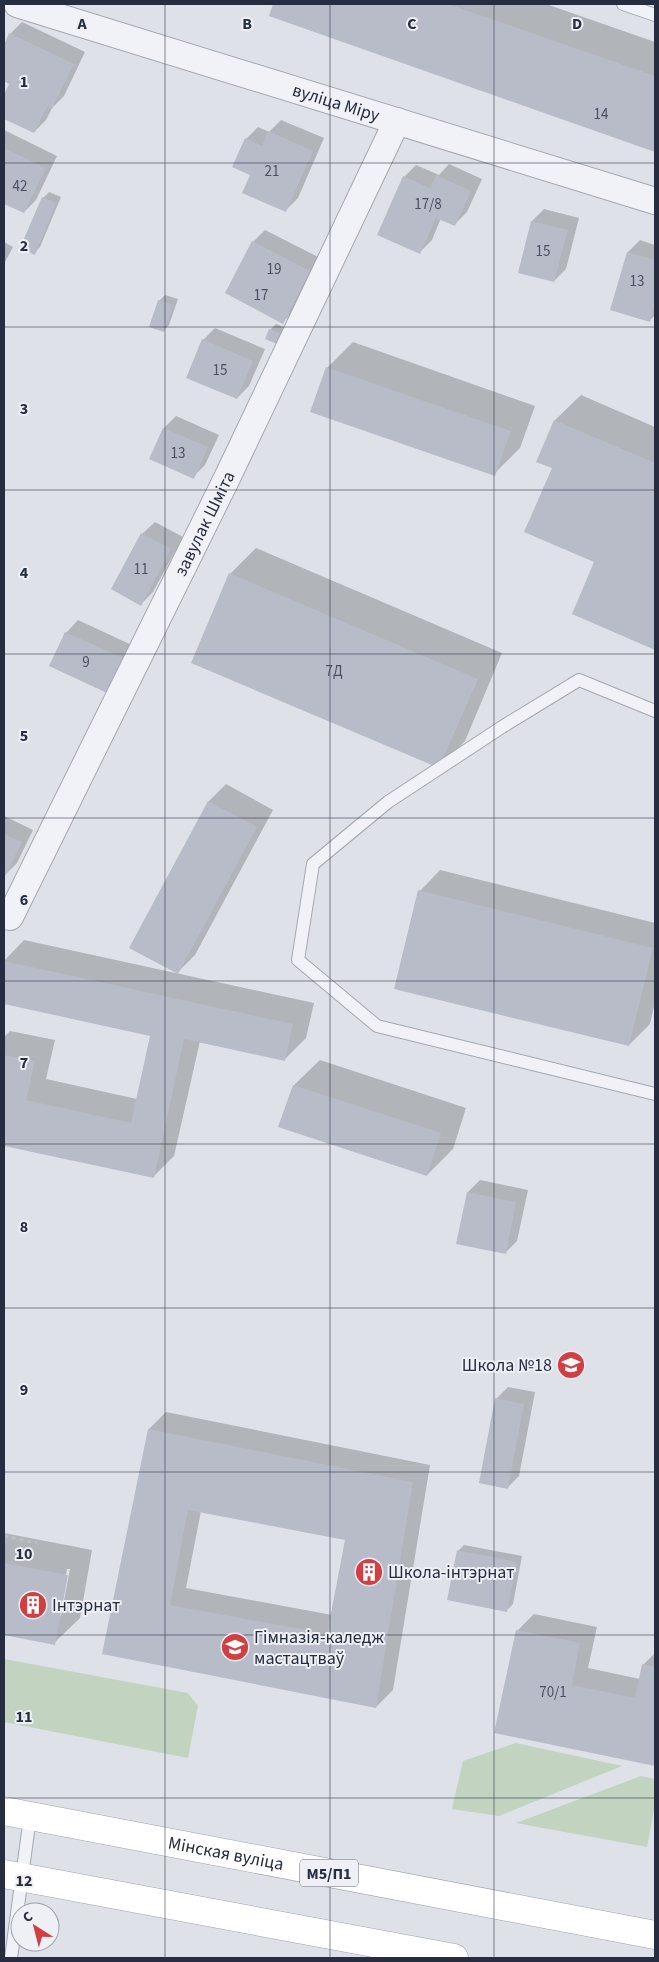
<svg xmlns="http://www.w3.org/2000/svg" width="659" height="1962" font-family="'Source Sans 3',sans-serif">
  <style>
    .green { fill: #c2d3bf }
    .shadow { fill: #0003; fill-rule: evenodd }
    .building { fill: #b8bcc8; fill-rule: evenodd }
    .lines { fill: none; stroke-linecap: round; stroke-linejoin: round }
    .service-casing { stroke: #a3a7b2; stroke-width: 14 }
    .minor-casing { stroke: #a3a7b2; stroke-width: 28 }
    .primary-casing { stroke: #9da4b4; stroke-width: 29 }
    .path { stroke: #bcbfc7; stroke-width: 3; stroke-dasharray: 4 4; stroke-linecap: butt }
    .service { stroke: #f1f2f7; stroke-width: 12 }
    .minor { stroke: #f1f2f7; stroke-width: 26 }
    .primary { stroke: #fff; stroke-width: 28 }
    .grid { fill: none; stroke: #272d40; stroke-width: 1; stroke-opacity: 0.55 }
    .labels { text-anchor: middle; stroke-width: 4; stroke-linejoin: round; paint-order: stroke }
    .number-label { font-size: 15px; fill: #4b5162 }
    .shield { fill: #eef0f6; stroke: #636877; stroke-width: 1 }
    .shield-label { font-size: 16px; font-weight: bold; fill: #272d40 }
    .street-label { font-size: 18px; fill: #272d40; stroke: #eef0f6 }
    .poi-label { font-size: 18px; fill: #272d40; stroke: #eef0f6; text-anchor: start }
    .grid-label { font-size: 16px; text-anchor: middle; font-weight: bold; fill: #272d40; stroke: #eef0f6; stroke-width: 4; stroke-linejoin: round; paint-order: stroke }
  </style>
  <rect width="100%" height="100%" fill="#dee1e8"/>
  <path class="green" d="M 4,1659 L 188,1693 L 198,1706 L 188,1758 L 4,1722 Z
    M 516,1743 L 622,1766 L 499,1816 L 452,1809 L 463,1761 Z
    M 641,1776 L 655,1779 L 655,1805 L 647,1847 L 516,1823 Z"/>
  <path class="shadow" d="M 274,4 L 546,4 L 655,42 L 655,150 L 270,16 Z
    M 22,22 L 85,52 L 64,96 L 52,108 L 46,120 L 34,132 L 4,117 L 4,98 L 11,83 L 4,80 L 4,47 L 10,34 Z
    M 281,120 L 324,138 L 298,198 L 286,210 L 252,175 L 246,139 L 258,127 L 269,132 Z
    M 4,130 L 57,156 L 36,200 L 24,212 L 4,202 Z
    M 449,164 L 482,179 L 467,212 L 455,224 L 441,218 L 432,240 L 420,252 L 404,177 L 416,165 L 439,175 Z
    M 49,192 L 61,197 L 40,247 L 34,253 L 43,198 Z
    M 544,209 L 579,218 L 566,269 L 554,281 L 519,272 L 532,221 Z
    M 265,230 L 322,259 L 295,310 L 283,322 L 253,242 Z
    M 640,240 L 655,245 L 655,315 L 650,320 L 612,309 L 628,252 Z
    M 4,242 L 13,247 L 4,264 Z
    M 165,295 L 178,299 L 169,325 L 163,331 L 159,301 Z
    M 276,324 L 291,330 L 287,339 L 270,330 Z
    M 215,328 L 265,349 L 249,386 L 237,398 L 203,340 Z
    M 353,342 L 535,406 L 520,448 L 494,474 L 327,368 Z
    M 581,395 L 655,427 L 655,649 L 573,614 L 596,561 L 553,468 L 538,461 L 555,420 Z
    M 176,416 L 219,435 L 205,465 L 193,477 L 164,428 Z
    M 155,522 L 183,537 L 153,592 L 141,604 L 142,534 Z
    M 256,548 L 502,653 L 465,741 L 439,767 L 230,574 Z
    M 78,620 L 134,646 L 106,692 L 50,666 L 66,633 Z
    M 226,784 L 273,810 L 195,955 L 178,972 L 130,947 L 209,801 Z
    M 4,816 L 33,830 L 17,863 L 5,875 Z
    M 440,870 L 655,923 L 655,1002 L 650,1024 L 629,1045 L 420,891 Z
    M 24,940 L 314,1003 L 306,1038 L 285,1059 L 200,1041 L 174,1156 L 153,1177 L 4,1144 L 4,1037 L 10,1031 L 55,1040 L 46,1079 L 137,1099 L 152,1035 L 4,1003 L 4,961 Z
    M 320,1060 L 466,1108 L 453,1149 L 427,1175 L 280,1127 L 294,1085 Z
    M 480,1180 L 528,1190 L 517,1241 L 505,1253 L 468,1192 Z
    M 508,1387 L 535,1392 L 519,1476 L 507,1488 L 496,1399 Z
    M 166,1412 L 430,1465 L 393,1690 L 376,1707 L 103,1653 L 149,1429 ZM 201,1511 L 346,1539 L 332,1615 L 186,1588 Z
    M 4,1533 L 92,1550 L 80,1618 L 54,1643 L 4,1634 ZM 67,1569 L 70,1569 L 61,1616 L 59,1616 Z
    M 464,1545 L 522,1556 L 513,1604 L 507,1610 L 458,1551 Z
    M 534,1614 L 597,1627 L 588,1668 L 640,1679 L 643,1665 L 655,1653 L 655,1765 L 496,1732 L 517,1631 Z"/>
  <path class="building" d="M 273,4 L 448,4 L 655,76 L 655,152 L 269,16 Z
    M 9,33 L 74,64 L 52,109 L 47,107 L 34,133 L 4,119 L 4,95 L 9,84 L 4,81 L 4,45 Z
    M 268,131 L 313,151 L 286,212 L 242,193 L 250,175 L 232,167 L 245,138 L 262,146 Z
    M 4,148 L 46,168 L 24,213 L 4,204 Z
    M 436,175 L 471,191 L 455,226 L 436,218 L 420,254 L 377,235 L 403,176 L 430,188 Z
    M 42,197 L 56,203 L 35,255 L 20,248 Z
    M 531,221 L 568,230 L 554,282 L 518,273 Z
    M 252,241 L 310,271 L 283,324 L 225,293 Z
    M 627,252 L 655,260 L 655,303 L 650,322 L 610,310 Z
    M 158,300 L 173,305 L 164,332 L 149,327 Z
    M 269,329 L 286,336 L 282,346 L 265,339 Z
    M 202,339 L 253,361 L 237,399 L 186,378 Z
    M 326,367 L 511,431 L 495,476 L 310,412 Z
    M 554,420 L 655,463 L 655,650 L 572,614 L 594,562 L 524,532 L 552,468 L 536,462 Z
    M 163,428 L 208,447 L 194,479 L 149,459 Z
    M 141,533 L 171,549 L 141,606 L 111,589 Z
    M 229,573 L 478,679 L 439,768 L 191,663 Z
    M 65,632 L 123,658 L 107,693 L 49,666 Z
    M 208,801 L 257,827 L 178,974 L 129,948 Z
    M 4,834 L 22,842 L 5,876 L 4,876 Z
    M 418,890 L 653,948 L 629,1046 L 394,989 Z
    M 4,961 L 293,1024 L 285,1061 L 184,1039 L 154,1178 L 4,1146 L 4,1055 L 35,1061 L 26,1100 L 131,1123 L 150,1036 L 4,1004 Z
    M 293,1085 L 441,1133 L 427,1176 L 278,1127 Z
    M 467,1192 L 516,1202 L 506,1254 L 456,1244 Z
    M 495,1398 L 524,1404 L 508,1489 L 479,1483 Z
    M 148,1429 L 413,1482 L 376,1708 L 102,1654 ZM 188,1510 L 345,1540 L 327,1634 L 170,1605 Z
    M 457,1550 L 517,1562 L 507,1612 L 447,1600 Z
    M 4,1563 L 68,1575 L 55,1645 L 4,1635 Z
    M 516,1630 L 580,1643 L 572,1685 L 635,1698 L 642,1664 L 655,1667 L 655,1766 L 494,1733 Z"/>
  <g class="lines">
    <defs>
      <path id="service" d="M 623,4 L 655,15
        M 655,711 L 579,680 L 502,727 L 388,802 L 313,864 L 298,960 L 377,1026 L 655,1094
        M 11,1958 L 30,1817"/>
      <g id="minor">
        <path id="s1" d="M 17,4 L 655,201"/>
        <path id="s2" d="M 4,916 L 10,917 L 227,478 L 397,121"/>
      </g>
      <g id="primary">
        <path id="s3" d="M 4,1811 L 655,1935"/>
        <path d="M 4,1874 L 454,1958"/>
      </g>
    </defs>
    <use href="#service" class="service-casing"/>
    <use href="#minor" class="minor-casing"/>
    <use href="#primary" class="primary-casing"/>
    <path class="path" d="M 4,1536 L 37,1543"/>
    <use href="#service" class="service"/>
    <use href="#minor" class="minor"/>
    <use href="#primary" class="primary"/>
  </g>
  <path class="grid" d="M 165,4 L 165,1958M 330,4 L 330,1958M 494,4 L 494,1958M 4,163 L 655,163M 4,327 L 655,327M 4,490 L 655,490M 4,654 L 655,654M 4,818 L 655,818M 4,981 L 655,981M 4,1144 L 655,1144M 4,1308 L 655,1308M 4,1472 L 655,1472M 4,1635 L 655,1635M 4,1798 L 655,1798"/>
  <defs>
    <symbol id="school-disc" viewBox="-11 -11 22 22"><circle r="9.5" fill="#d23f42" stroke="#eef0f6"/><path d="M0-5L7-2L0 1L-7-2ZM-4 1L0 2.5L4 1V4Q0 6-4 4Z" fill="#fff"/></symbol>
    <symbol id="building-disc" viewBox="-11 -11 22 22"><circle r="9.5" fill="#d23f42" stroke="#eef0f6"/><path d="M-4-6H4V6H1V3H-1V6H-4ZM-2.5-4.3h1.7v1.8h-1.7ZM.8-4.3h1.7v1.8H.8ZM-2.5-1h1.7V.8h-1.7ZM.8-1h1.7V.8H.8Z" fill="#fff"/></symbol>
  </defs>
  <g fill-rule="evenodd">
    <use href="#school-disc" x="555" y="1349" width="32" height="32"/>
    <use href="#building-disc" x="353" y="1556" width="32" height="32"/>
    <use href="#building-disc" x="17" y="1589" width="32" height="32"/>
    <use href="#school-disc" x="219" y="1631" width="32" height="32"/>
  </g>
  <g class="labels">
    <g class="number-label">
      <text x="601" y="119">14</text>
      <text x="272" y="176">21</text>
      <text x="20" y="191">42</text>
      <text x="428" y="209">17/8</text>
      <text x="543" y="256">15</text>
      <text x="274" y="274">19</text>
      <text x="637" y="286">13</text>
      <text x="261" y="300">17</text>
      <text x="220" y="375">15</text>
      <text x="178" y="458">13</text>
      <text x="141" y="574">11</text>
      <text x="86" y="667">9</text>
      <text x="334" y="676">7Д</text>
      <text x="553" y="1697">70/1</text>
    </g>
    <rect class="shield" x="300" y="1859.5" width="58" height="27" rx="4"/>
    <g class="shield-label">
      <text x="329" y="1879">М5/П1</text>
    </g>
    <g class="street-label">
      <text dy="6" stroke="none"><textPath href="#s1" startOffset="334">вуліца Міру</textPath></text>
      <text dy="6" stroke="none"><textPath href="#s2" startOffset="445">завулак Шміта</textPath></text>
      <text dy="6" stroke="none"><textPath href="#s3" startOffset="226">Мінская вуліца</textPath></text>
    </g>
    <g class="poi-label">
      <text x="552" y="1371" text-anchor="end">Школа №18</text>
      <text x="388" y="1578">Школа-інтэрнат</text>
      <text x="52" y="1611">Інтэрнат</text>
      <text x="254" y="1643">Гімназія-каледж<tspan x="254" dy="21">мастацтваў</tspan></text>
    </g>
  </g>
  <g class="grid-label">
    <text x="82" y="29">A</text>
    <text x="247" y="29">B</text>
    <text x="412" y="29">C</text>
    <text x="577" y="29">D</text>
    <text x="24" y="87">1</text>
    <text x="24" y="251">2</text>
    <text x="24" y="414">3</text>
    <text x="24" y="578">4</text>
    <text x="24" y="741">5</text>
    <text x="24" y="905">6</text>
    <text x="24" y="1068">7</text>
    <text x="24" y="1232">8</text>
    <text x="24" y="1395">9</text>
    <text x="24" y="1559">10</text>
    <text x="24" y="1722">11</text>
    <text x="24" y="1886">12</text>
  </g>
  <rect width="659" height="1962" fill="none" stroke="#272d40" stroke-width="10"/>
  <g transform="translate(35 1927) rotate(324)"><circle r="24" fill="#eef0f6" stroke="#9ea2ad"/>
  <path d="M0-4L9 19L0 12L-9 19Z" fill="#d23f42"/>
  <text y="-8" font-size="14" font-weight="bold" text-anchor="middle" fill="#272d40">С</text>
  </g>
</svg>
